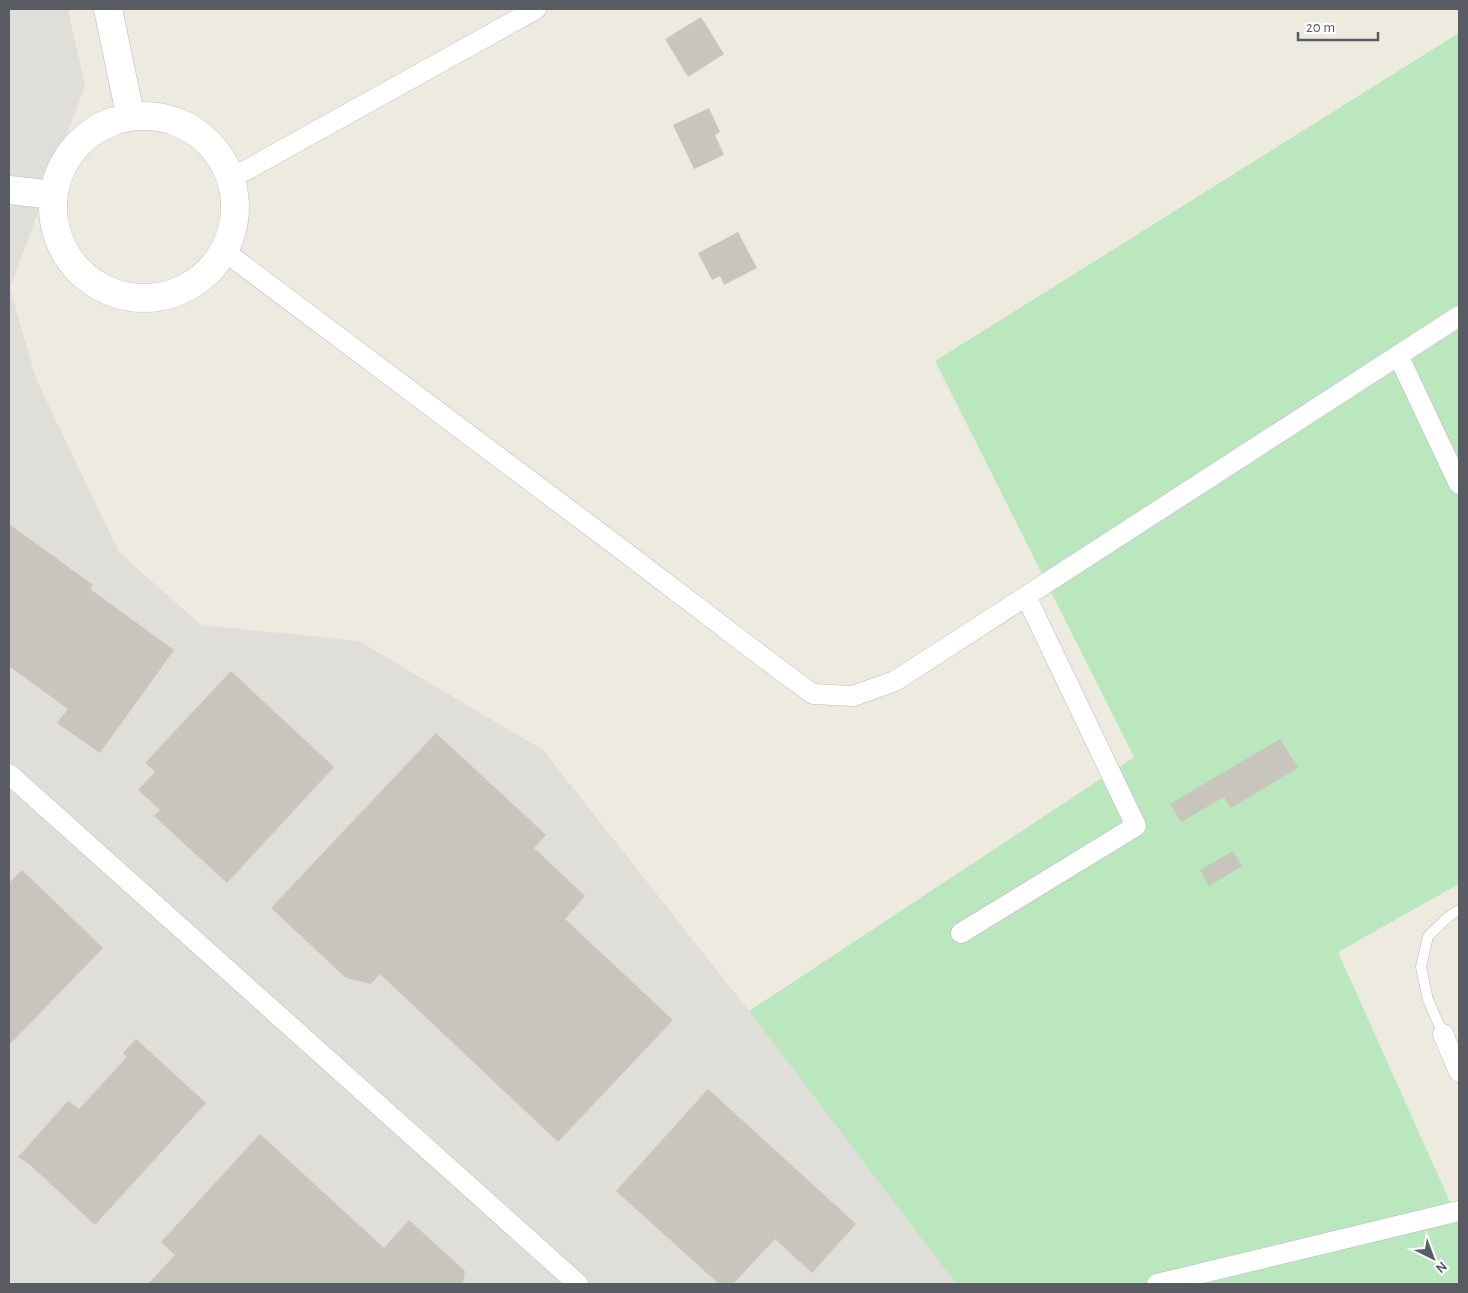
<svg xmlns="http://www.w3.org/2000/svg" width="1468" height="1293" font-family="'Alegreya Sans',sans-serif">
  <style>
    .industrial { fill: #e0ded8 }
    .green { fill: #bae7be }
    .building { fill: #c8c5bd }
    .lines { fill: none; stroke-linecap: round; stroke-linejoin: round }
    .lane-casing { stroke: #b8bac0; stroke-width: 11 }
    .street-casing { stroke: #b8bac0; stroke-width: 21 }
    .secondary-casing { stroke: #b9bcc3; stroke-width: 29 }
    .lane { stroke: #fff; stroke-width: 10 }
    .street { stroke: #fff; stroke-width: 20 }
    .secondary { stroke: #fff; stroke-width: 28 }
  </style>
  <rect width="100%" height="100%" fill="#edebe0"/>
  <path class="industrial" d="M 9,9 L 68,9 L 85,86 L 10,288 L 36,379 L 119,552 L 201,625 L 359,641 L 543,750 L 749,1011 L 956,1284 L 9,1284 Z"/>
  <path class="green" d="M 1459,33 L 1459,884 L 1338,952 L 1459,1222 L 1459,1284 L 956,1284 L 749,1011 L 1134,757 L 935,361 Z"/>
  <path class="building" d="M 701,17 L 724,54 L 688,77 L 665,39 Z
    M 709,108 L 720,132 L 715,135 L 724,155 L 694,169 L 673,125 Z
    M 738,232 L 757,268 L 724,285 L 720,276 L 712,280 L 698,253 Z
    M 9,524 L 93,585 L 90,589 L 174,650 L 100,753 L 57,723 L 68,709 L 9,666 Z
    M 231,671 L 334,767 L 227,883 L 154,816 L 160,810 L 138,790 L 155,772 L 145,763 Z
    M 436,733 L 546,835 L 534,848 L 585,896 L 565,919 L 673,1020 L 558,1142 L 380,974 L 371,984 L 346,978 L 271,908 Z
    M 1280,739 L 1298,768 L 1231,808 L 1224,797 L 1181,822 L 1170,804 Z
    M 1233,851 L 1242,866 L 1209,886 L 1200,870 Z
    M 22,870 L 103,948 L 9,1045 L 9,883 Z
    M 136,1039 L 206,1103 L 95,1225 L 29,1164 L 18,1157 L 68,1101 L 79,1109 L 127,1057 L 123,1053 Z
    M 708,1089 L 856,1224 L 812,1273 L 775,1239 L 733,1284 L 719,1284 L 616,1191 Z
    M 260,1134 L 384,1248 L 409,1220 L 465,1271 L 463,1284 L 148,1284 L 175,1255 L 161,1242 Z"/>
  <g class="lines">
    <defs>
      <path id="lane" d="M 1443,1034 L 1428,1000 L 1421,967 L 1428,936 L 1448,917 L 1459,910"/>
      <path id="street" d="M 232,178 L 536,9
        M 224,251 L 621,549 L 780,670 L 813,694 L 853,696 L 895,681 L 1459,316
        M 1398,355 L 1459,484
        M 9,774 L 578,1284
        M 961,933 L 1136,826 L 1026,596
        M 1443,1034 L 1459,1072
        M 1157,1284 L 1459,1211"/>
      <path id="secondary" d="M 108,9 L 130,114
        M53 207a91 91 0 1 1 182 0a91 91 0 1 1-182 0Z
        M 9,190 L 54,195"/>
    </defs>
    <use href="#lane" class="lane-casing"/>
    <use href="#street" class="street-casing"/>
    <use href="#secondary" class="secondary-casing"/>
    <use href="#lane" class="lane"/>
    <use href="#street" class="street"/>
    <use href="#secondary" class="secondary"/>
  </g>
  <rect width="1468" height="1293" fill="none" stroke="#595c62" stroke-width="20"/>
  <g transform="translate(1433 1258) rotate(138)" stroke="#ffffff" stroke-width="4" paint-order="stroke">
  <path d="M0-4L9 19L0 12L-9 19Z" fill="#595c62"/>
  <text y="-8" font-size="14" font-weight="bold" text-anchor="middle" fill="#595c62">N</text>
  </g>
  <path d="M1298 32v8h80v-8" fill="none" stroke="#595c62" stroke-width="2.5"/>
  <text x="1306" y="32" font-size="15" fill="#595c62" stroke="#ffffff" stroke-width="4" paint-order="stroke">20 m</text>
</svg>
